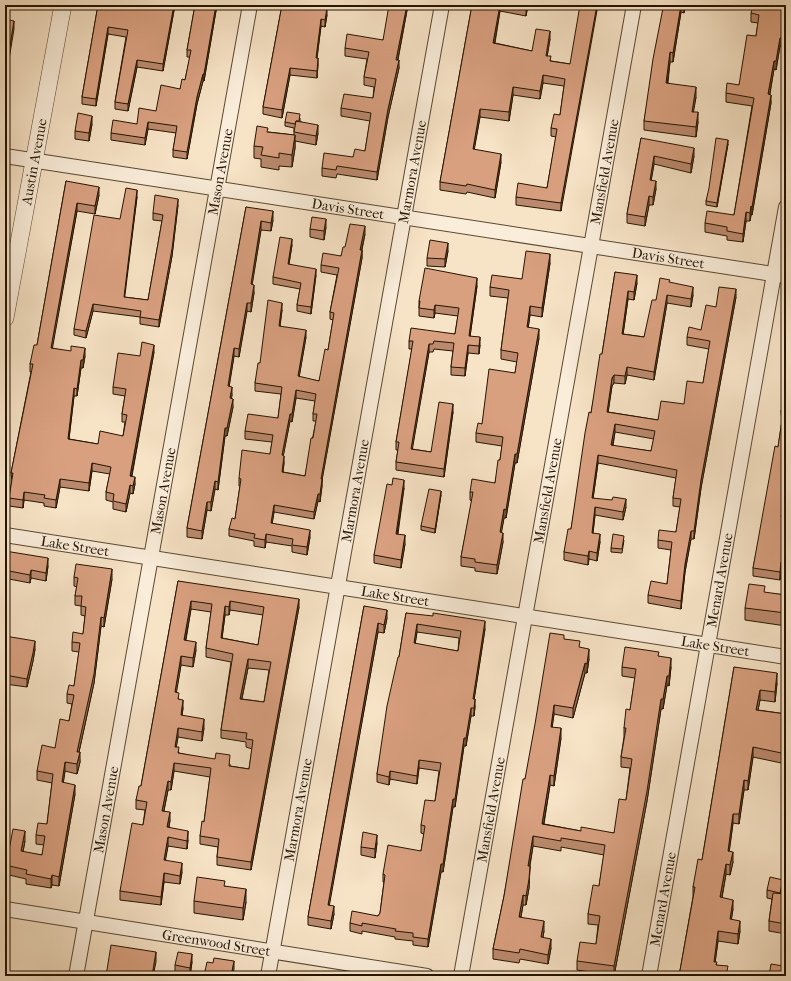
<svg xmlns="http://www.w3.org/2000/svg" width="791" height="981" font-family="'IM FELL French Canon',serif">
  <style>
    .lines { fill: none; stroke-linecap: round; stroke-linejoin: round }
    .minor-casing { stroke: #5a4832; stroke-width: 16 }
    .tertiary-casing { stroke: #5a4832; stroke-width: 18 }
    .minor { stroke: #faedda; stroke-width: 14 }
    .tertiary { stroke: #faedda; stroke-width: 17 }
    .wall { fill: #bb8a6e; stroke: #251400; fill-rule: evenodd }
    .shaded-wall { fill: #98705a; stroke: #251400 }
    .building { fill: #d9a080; stroke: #251400; fill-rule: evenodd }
    .labels { text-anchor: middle; stroke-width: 3; stroke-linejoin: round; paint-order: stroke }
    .street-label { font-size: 14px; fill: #251400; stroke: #faedda }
  </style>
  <rect width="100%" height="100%" fill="#f7e3c6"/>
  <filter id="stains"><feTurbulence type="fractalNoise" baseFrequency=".005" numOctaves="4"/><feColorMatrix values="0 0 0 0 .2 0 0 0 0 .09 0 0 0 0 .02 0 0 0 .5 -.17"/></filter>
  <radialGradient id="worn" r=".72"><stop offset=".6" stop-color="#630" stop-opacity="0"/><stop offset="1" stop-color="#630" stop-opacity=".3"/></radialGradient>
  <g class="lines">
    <defs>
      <g id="minor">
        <path id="s1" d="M 5,156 L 786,276"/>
        <path id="s2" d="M 5,535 L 786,657"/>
        <path id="s3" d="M 5,909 L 427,976"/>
        <path id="s4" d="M 76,976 L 250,5"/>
        <path id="s5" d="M 268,976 L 442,5"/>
        <path id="s6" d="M 461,976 L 634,5"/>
        <path id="s7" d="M 649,976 L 786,207"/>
      </g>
      <g id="tertiary">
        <path id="s8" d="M 5,318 L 63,5"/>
      </g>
    </defs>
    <use href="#minor" class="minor-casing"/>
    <use href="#tertiary" class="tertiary-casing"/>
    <use href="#minor" class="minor"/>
    <use href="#tertiary" class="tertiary"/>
  </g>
  <path class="wall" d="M 98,5 L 146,5 L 164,8 L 164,5 L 175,5 L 163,71 L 137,67 L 128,111 L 115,109 L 115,102 L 126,37 L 108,34 L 96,106 L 82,104 L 82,97 Z
    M 195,5 L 217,5 L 204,81 L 203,81 L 197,104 L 187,159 L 173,157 L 173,150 L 176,133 L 148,129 L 145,145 L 111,140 L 111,133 L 137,124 L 156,111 L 180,89 L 185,80 L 190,57 L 187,57 L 187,50 Z
    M 282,5 L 320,5 L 320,7 L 327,15 L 325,27 L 321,26 L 317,58 L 318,65 L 317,78 L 290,75 L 282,118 L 263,114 L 263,107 Z
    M 408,5 L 398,60 L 399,68 L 388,117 L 377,180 L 337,174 L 336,178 L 322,176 L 322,168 L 353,157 L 365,151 L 370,121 L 341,116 L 341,108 L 373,98 L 374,87 L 364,85 L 364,77 L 367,59 L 345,56 L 345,48 L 383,40 Z
    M 472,5 L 528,5 L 526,16 L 500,11 L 495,43 L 532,51 L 550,39 L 547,56 L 551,61 L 570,64 L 561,211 L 516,205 L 516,197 L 547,188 L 556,137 L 551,136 L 551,128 L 560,115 L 564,86 L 543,83 L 540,99 L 513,95 L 509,121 L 480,117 L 474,149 L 501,162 L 495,198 L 467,192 L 466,194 L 440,190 L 440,182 Z
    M 666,5 L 685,5 L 684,13 L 681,12 L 673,62 L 670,62 L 668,83 L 696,97 L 693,112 L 698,122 L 696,137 L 644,130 L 644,121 Z
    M 786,5 L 783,47 L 780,46 L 776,70 L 774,69 L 770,94 L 771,103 L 752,215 L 751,215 L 750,221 L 746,221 L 743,242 L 727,240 L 727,236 L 705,232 L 705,223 L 734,215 L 752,106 L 726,102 L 726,93 L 739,85 L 756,36 L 758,23 L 751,22 L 751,13 Z
    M 300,118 L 300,121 L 318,133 L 316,145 L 295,141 L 295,148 L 292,167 L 279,166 L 279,170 L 261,167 L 261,159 L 254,158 L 254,146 L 268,132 L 294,135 L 294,128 L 285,126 L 285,122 Z
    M 92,124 L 89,141 L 75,139 L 75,131 Z
    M 641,138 L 694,156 L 691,173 L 654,164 L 651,180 L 656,189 L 653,205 L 649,205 L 645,226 L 627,223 L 627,214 Z
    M 728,144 L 717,207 L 706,205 L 706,201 Z
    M 66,181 L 99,195 L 95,214 L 77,211 L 52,348 L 85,356 L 83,368 L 81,368 L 77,396 L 74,396 L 69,439 L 98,444 L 123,436 L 125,422 L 122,422 L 122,414 L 125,396 L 113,394 L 113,387 L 140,356 L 154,352 L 132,476 L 135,484 L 133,494 L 130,493 L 126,512 L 113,509 L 113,502 L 106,500 L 106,492 L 110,474 L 92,471 L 89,491 L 60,487 L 56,508 L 44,506 L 44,503 L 24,500 L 23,508 L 9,506 L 9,498 L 12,481 L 11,473 L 31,372 L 30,372 L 30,364 L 37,345 Z
    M 137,197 L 124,297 L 148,300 L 162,221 L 153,220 L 153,213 L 178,205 L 172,256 L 159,327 L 140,324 L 140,317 L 93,311 L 86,338 L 74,335 L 74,329 Z
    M 246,207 L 273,220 L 271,231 L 261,230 L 252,284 L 254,293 L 251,312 L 247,311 L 239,357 L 234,356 L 229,386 L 232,395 L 231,399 L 233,407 L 227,436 L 225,436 L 218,490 L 215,489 L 211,511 L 207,510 L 202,539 L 187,537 L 187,528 Z
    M 326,227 L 324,240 L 310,237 L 310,229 Z
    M 365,234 L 362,250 L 362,258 L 322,479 L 322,486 L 320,502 L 318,501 L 314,519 L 274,512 L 272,523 L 310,537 L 307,555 L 292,552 L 292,546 L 266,542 L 265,548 L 254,546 L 254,541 L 229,536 L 229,529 L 235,519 L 240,486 L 239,486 L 239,478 L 270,454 L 272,442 L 245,439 L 245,431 L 278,418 L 281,394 L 255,391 L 255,383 L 260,363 L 282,310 L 280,326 L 306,337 L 299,377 L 319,381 L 328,350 L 333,320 L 330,319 L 330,312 L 337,275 L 321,272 L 321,265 L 341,256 L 345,247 ZM 296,398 L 315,401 L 313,414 L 313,421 L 316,421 L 305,476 L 283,472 L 284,463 L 283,456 L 290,421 L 292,422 Z
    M 292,245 L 289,264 L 316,275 L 311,314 L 297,311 L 297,305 L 300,289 L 273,284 L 273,277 Z
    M 448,251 L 445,267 L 427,266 L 427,258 Z
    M 550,263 L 542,317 L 530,315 L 528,328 L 539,338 L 517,463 L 515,463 L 506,518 L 504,518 L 501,533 L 503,542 L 497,574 L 475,571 L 475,568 L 461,566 L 461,557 L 472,501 L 470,500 L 470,492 L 495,483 L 500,460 L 502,446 L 476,442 L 476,433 L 515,373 L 517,362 L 501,359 L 501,350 L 508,298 L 490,296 L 490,287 L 522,279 Z
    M 615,272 L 637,283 L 634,300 L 628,299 L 623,334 L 644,337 L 656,300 L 670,283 L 693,295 L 691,307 L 667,303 L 654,380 L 627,375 L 625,384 L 614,383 L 612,386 L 608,412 L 658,420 L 684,404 L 703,383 L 709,349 L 687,345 L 687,337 L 701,330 L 716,307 L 736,297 L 701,488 L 694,539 L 691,539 L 685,572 L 681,609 L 648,603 L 648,595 L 667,584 L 671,550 L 658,548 L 658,540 L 676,532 L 680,507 L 673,506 L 673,498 L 676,478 L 598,463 L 593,498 L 626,507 L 623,520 L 595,515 L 593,533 L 600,542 L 597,561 L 589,559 L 588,565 L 564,560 L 564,552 L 571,529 L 591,413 L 602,354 ZM 615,432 L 654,439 L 651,451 L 613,446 Z
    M 477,286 L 470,336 L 480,345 L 479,354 L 468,353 L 465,376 L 451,375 L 451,367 L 453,351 L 434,349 L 433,352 L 429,352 L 412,449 L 431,452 L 453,412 L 444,477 L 396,470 L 396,462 L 398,450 L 396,450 L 396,442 L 412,349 L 409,349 L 409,341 L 455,334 L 458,316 L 435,313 L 434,318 L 419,316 L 419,301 Z
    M 786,385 L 786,500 L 785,500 L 782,517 L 786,517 L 786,570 L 781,570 L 780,580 L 753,576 L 753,568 L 778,447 L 782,421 L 781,412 Z
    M 404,488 L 398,534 L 405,544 L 401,568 L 374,563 L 374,555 Z
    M 441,495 L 435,533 L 421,530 L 421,526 Z
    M 624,540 L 622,553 L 611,552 L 611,548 Z
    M 5,551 L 48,566 L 46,581 L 31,578 L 30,583 L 9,579 L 5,610 L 7,618 L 5,634 Z
    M 74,577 L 112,579 L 104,627 L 101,626 L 94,683 L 79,752 L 80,762 L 77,774 L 65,771 L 63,783 L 75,794 L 59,886 L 52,885 L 51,888 L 26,884 L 26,879 L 5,874 L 5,849 L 9,850 L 25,841 L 23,852 L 42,855 L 44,845 L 36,844 L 36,835 L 47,824 L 52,783 L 37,780 L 37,771 L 55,748 L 69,721 L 72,704 L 67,703 L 67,694 L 74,686 L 79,652 L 72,651 L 72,642 L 83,634 L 85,616 L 81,615 L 81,606 L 75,605 L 75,596 L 77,587 L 74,586 Z
    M 178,581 L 299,607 L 251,870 L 217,865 L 217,857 L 218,847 L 200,844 L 200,836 L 204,822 L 210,777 L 174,771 L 171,790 L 168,790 L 164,811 L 170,820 L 169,828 L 188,840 L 187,849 L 168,846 L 165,860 L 182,872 L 180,884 L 164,882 L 161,905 L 120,900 L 120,891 L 143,825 L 145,810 L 136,809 L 136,800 L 141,786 ZM 191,609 L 211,612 L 206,648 L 206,657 L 231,662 L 221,730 L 221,738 L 246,742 L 246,747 L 252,749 L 249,769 L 230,766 L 230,764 L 179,753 L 176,747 L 178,737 L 202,741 L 204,728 L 182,715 L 183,708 L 176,693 L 181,665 L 193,667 L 196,650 L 186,640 ZM 230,610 L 263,615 L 258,645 L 222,638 L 225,615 L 229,615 ZM 248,668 L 269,670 L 264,702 L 242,699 Z
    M 765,593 L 786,595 L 786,626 L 745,620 L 745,608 Z
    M 364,606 L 387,618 L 384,633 L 378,632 L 329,905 L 334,914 L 331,929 L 308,925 L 308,917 Z
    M 406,613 L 485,629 L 474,699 L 475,707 L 474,716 L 471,716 L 466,746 L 464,746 L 455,807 L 453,807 L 443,872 L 441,872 L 428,947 L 413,945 L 413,941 L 395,939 L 395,937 L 362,931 L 362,934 L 350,931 L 350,923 L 378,916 L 380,913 L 384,882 L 383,882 L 383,874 L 421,851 L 424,834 L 421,833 L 421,825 L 435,801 L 439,771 L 419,768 L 417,784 L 390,779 L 389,785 L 377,782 L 377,774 L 399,657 ZM 417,632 L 459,638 L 458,651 L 415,644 Z
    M 5,636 L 35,649 L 33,661 L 27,687 L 5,684 Z
    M 564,639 L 580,648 L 589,659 L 587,673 L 585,673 L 573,718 L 554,714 L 552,727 L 561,738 L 554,786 L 550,785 L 544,824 L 581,831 L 614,833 L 626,800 L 630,768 L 621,767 L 621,757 L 624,737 L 624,728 L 630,710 L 635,678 L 622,676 L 622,667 L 659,656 L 671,667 L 669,686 L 667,685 L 663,709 L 661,709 L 647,801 L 614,976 L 577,970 L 577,961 L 596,944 L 598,925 L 588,924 L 588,914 L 599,886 L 604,855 L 561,847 L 561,851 L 533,846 L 530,866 L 529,888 L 526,905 L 523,905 L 521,917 L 544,931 L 543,937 L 551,948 L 548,964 L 520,959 L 519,963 L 493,959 L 493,949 L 504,896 L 525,779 Z
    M 734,667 L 777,683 L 775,702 L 760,700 L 758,710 L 786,714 L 786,764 L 753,757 L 748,790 L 744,790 L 739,824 L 733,823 L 729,852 L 733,862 L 730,875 L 726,874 L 722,898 L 733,909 L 731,920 L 740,931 L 738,944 L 718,941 L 715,962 L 717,965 L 728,976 L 679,976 L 693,897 L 693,887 L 702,860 Z
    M 786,776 L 786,798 L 783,797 L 783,787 Z
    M 786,813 L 786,832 L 785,831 L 785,823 Z
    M 377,843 L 375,858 L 361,855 L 361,847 Z
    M 225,886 L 246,902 L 243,920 L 194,913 L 194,901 Z
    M 783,888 L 782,894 L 786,894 L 786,934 L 769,931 L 769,921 L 772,899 L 767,898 L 767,890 Z
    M 192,962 L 190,976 L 175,974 L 175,965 Z"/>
  <path class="shaded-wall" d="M 174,5 L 175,5 L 163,71 L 163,64 Z
    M 216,5 L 217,5 L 204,81 L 204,74 Z
    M 407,5 L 408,5 L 396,68 L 396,60 Z
    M 500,5 L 500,11 L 493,51 L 493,43 Z
    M 527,5 L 528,5 L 526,16 L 526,8 Z
    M 597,5 L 598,5 L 561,211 L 561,203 Z
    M 681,5 L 681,12 L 673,62 L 673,53 Z
    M 684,5 L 685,5 L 684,13 Z
    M 327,8 L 327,15 L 325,27 L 325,20 Z
    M 786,16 L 786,25 L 783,47 L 783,38 Z
    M 321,19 L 321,26 L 316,65 L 316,58 Z
    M 14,21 L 14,29 L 5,84 L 5,76 Z
    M 108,27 L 108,34 L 96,106 L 96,99 Z
    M 550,31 L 550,39 L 546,64 L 546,56 Z
    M 780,38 L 780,46 L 776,70 L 776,61 Z
    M 670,52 L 670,62 L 666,92 L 666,83 Z
    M 318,58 L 318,65 L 317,78 L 317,71 Z
    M 137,60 L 137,67 L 128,111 L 128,104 Z
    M 399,60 L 399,68 L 388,117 L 377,180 L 377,172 L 388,109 Z
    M 774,61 L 774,69 L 768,103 L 768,94 Z
    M 290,68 L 290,75 L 282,118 L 282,110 Z
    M 203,74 L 203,81 L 197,104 L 187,159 L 187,152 L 197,97 Z
    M 543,75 L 543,83 L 540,99 L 540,91 Z
    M 513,87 L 513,95 L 509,121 L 509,112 Z
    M 696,87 L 696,97 L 692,121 L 692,112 Z
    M 771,95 L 771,103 L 752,215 L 752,207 Z
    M 7,98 L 7,106 L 5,119 L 5,111 Z
    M 480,109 L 480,117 L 473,157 L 473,149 Z
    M 698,112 L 698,122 L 696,137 L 696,127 Z
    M 92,116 L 92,124 L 89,141 L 89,133 Z
    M 148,122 L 148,129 L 145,145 L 145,138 Z
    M 318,125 L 318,133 L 316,145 L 316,136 Z
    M 295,135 L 295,148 L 292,167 L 292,155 Z
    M 728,140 L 728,144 L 717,207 L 717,203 Z
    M 694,148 L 694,156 L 691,173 L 691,164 Z
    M 501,154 L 501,162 L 495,198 L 495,190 Z
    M 654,156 L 654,164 L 650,188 L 650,180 Z
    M 656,181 L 656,189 L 653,205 L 653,197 Z
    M 99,187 L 99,195 L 95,214 L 95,206 Z
    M 137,190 L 137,197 L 124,303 L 124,297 Z
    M 649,196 L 649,205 L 645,226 L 645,217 Z
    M 178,199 L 178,205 L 172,256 L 159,327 L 159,320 Z
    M 77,203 L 77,211 L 51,356 L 51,348 Z
    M 751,206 L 751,215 L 750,221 L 750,213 Z
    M 273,211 L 273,220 L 271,231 L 271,223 Z
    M 746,212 L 746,221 L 743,242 L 743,234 Z
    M 326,219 L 326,227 L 324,240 L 324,231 Z
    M 261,221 L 261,230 L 251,292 L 251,284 Z
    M 365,226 L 365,234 L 360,257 L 360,250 Z
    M 292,239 L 292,245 L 288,270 L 288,264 Z
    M 448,243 L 448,251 L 445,267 L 445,259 Z
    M 362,250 L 362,258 L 321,486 L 321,479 Z
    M 550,254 L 550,263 L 542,317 L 542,308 Z
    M 316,269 L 316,275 L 311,314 L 311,307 Z
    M 637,275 L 637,283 L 634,300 L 634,292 Z
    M 477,278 L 477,286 L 469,344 L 469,336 Z
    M 254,285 L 254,293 L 251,312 L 251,303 Z
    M 693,287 L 693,295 L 691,307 L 691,299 Z
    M 736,289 L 736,297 L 701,488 L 694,539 L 694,531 L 701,480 Z
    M 628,291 L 628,299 L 622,342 L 622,334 Z
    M 667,295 L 667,303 L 654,380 L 654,372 Z
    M 247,303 L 247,311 L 239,357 L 239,349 Z
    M 282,303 L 282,310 L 279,333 L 279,326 Z
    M 93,304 L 93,311 L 86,338 L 86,331 Z
    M 435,305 L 435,313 L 434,318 L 434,310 Z
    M 530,306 L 530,315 L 527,336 L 527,327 Z
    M 539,329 L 539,338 L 517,463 L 517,454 Z
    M 306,330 L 306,337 L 298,384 L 298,376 Z
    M 480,337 L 480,345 L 479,354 L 479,346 Z
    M 429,344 L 429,352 L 411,457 L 411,449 Z
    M 154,345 L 154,352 L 130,484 L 130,476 Z
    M 468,345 L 468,353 L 465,376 L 465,368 Z
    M 85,348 L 85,356 L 83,368 L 83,360 Z
    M 234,348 L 234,356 L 228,394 L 228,386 Z
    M 81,360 L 81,368 L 77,396 L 77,389 Z
    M 627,367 L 627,375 L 625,384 L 625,376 Z
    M 614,375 L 614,383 L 612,386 L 607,420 L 607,412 L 612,378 Z
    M 232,387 L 232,395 L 230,407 L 230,398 Z
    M 74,388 L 74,396 L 68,447 L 68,439 Z
    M 296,390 L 296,398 L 292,422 L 292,414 Z
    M 233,399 L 233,407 L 227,436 L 227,428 Z
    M 453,404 L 453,412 L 444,477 L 444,469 Z
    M 290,414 L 290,421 L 282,463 L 282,455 Z
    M 615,424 L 615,432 L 611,453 L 611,445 Z
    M 225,428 L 225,436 L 218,490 L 218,482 Z
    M 515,454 L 515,463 L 506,518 L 506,510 Z
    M 598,455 L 598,463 L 592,506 L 592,498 Z
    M 284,456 L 284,463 L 282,479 L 282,472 Z
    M 92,463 L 92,471 L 89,491 L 89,483 Z
    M 135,477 L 135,484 L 133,494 L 133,486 Z
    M 60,479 L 60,487 L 56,508 L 56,500 Z
    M 322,479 L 322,486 L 320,502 L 320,494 Z
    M 404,480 L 404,488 L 396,542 L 396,534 Z
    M 215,481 L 215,489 L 211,511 L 211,502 Z
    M 130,485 L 130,493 L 126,512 L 126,504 Z
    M 441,491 L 441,495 L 435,533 L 435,529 Z
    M 24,492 L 24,500 L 23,508 L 23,500 Z
    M 785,492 L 785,500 L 781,525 L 781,517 Z
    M 318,494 L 318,501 L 314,519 L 314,512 Z
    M 626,499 L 626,507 L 623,520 L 623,512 Z
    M 207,502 L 207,510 L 202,539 L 202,531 Z
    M 274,505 L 274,512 L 271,531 L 271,523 Z
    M 595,507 L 595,515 L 592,541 L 592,533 Z
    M 504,509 L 504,518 L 500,541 L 500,532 Z
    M 310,530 L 310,537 L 307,555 L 307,547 Z
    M 691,531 L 691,539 L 685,572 L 681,609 L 681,601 L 685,564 Z
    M 503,533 L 503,542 L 497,574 L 497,565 Z
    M 266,534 L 266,542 L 265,548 L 265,540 Z
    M 600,534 L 600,542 L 597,561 L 597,553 Z
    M 405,535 L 405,544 L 401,568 L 401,560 Z
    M 589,551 L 589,559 L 588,565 L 588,556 Z
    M 48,558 L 48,566 L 46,581 L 46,573 Z
    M 781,562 L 781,570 L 780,580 L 780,572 Z
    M 112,569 L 112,579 L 104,627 L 104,618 Z
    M 31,570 L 31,578 L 30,583 L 30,575 Z
    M 9,571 L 9,579 L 5,611 L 5,603 Z
    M 299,599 L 299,607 L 251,870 L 251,862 Z
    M 191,601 L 191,609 L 184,648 L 184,640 Z
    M 230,601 L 230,610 L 229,615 L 229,607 Z
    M 225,606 L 225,615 L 221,646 L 221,638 Z
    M 7,610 L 7,618 L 5,634 L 5,626 Z
    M 387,610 L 387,618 L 384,633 L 384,625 Z
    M 101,617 L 101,626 L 94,683 L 77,761 L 77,752 Z
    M 485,621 L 485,629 L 473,707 L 473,699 Z
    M 378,623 L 378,632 L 328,913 L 328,905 Z
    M 417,624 L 417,632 L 414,651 L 414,643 Z
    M 35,641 L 35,649 L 33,661 L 27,687 L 27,679 Z
    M 196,642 L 196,650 L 193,667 L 193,658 Z
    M 589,649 L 589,659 L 587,673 L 587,664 Z
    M 181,656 L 181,665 L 175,701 L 175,692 Z
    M 671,658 L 671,667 L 669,686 L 669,676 Z
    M 248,659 L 248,668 L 240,707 L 240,699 Z
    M 585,663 L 585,673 L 573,718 L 573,708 Z
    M 777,673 L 777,683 L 775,702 L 775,692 Z
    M 667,676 L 667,685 L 663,709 L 663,699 Z
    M 760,690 L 760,700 L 756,720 L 756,710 Z
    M 475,699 L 475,707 L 474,716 L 474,708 Z
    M 661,699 L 661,709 L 647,801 L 614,976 L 614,966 Z
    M 183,700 L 183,708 L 181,724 L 181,715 Z
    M 554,705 L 554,714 L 551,736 L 551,727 Z
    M 471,708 L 471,716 L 466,746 L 466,738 Z
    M 204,719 L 204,728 L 202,741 L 202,732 Z
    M 178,728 L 178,737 L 175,755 L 175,747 Z
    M 561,728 L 561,738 L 554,786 L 554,776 Z
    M 464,738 L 464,746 L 455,807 L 455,799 Z
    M 753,747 L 753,757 L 748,790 L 748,781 Z
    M 80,752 L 80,762 L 77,774 L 77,764 Z
    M 419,760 L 419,768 L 417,784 L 417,776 Z
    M 65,762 L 65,771 L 62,792 L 62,782 Z
    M 174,763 L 174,771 L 171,790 L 171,782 Z
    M 390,771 L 390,779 L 389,785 L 389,777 Z
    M 550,775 L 550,785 L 542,833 L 542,824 Z
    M 744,780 L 744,790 L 739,824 L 739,814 Z
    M 168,781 L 168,790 L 162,819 L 162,811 Z
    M 75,785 L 75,794 L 59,886 L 59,877 Z
    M 453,799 L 453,807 L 443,872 L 443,864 Z
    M 170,812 L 170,820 L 167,836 L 167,827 Z
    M 733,814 L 733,823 L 728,861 L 728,851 Z
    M 25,831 L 25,841 L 21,861 L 21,851 Z
    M 188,831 L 188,840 L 187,849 L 187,841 Z
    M 377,835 L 377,843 L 375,858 L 375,849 Z
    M 533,836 L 533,846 L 528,875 L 528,866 Z
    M 168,837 L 168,846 L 164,869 L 164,860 Z
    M 733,852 L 733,862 L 730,875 L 730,865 Z
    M 182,863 L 182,872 L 180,884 L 180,876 Z
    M 441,864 L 441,872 L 428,947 L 428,939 Z
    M 726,864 L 726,874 L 720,907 L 720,897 Z
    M 530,866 L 529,888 L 526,905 L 526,896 Z
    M 164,873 L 164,882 L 161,905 L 161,897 Z
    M 52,875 L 52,885 L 51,888 L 51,879 Z
    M 783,880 L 783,888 L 780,901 L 780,893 Z
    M 246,889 L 246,902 L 243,920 L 243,908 Z
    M 523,895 L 523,905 L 519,926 L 519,917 Z
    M 733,900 L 733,909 L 730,929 L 730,919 Z
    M 334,906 L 334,914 L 331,929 L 331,921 Z
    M 544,921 L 544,931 L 541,947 L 541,937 Z
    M 740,921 L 740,931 L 738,944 L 738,934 Z
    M 718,931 L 718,941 L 714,971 L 714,962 Z
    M 551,939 L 551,948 L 548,964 L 548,955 Z
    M 156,952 L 156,962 L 153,976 L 152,976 Z
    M 192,954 L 192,962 L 190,976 L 190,968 Z
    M 234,961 L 234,969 L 233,976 L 231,976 Z"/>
  <path class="building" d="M 98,5 L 145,5 L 164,8 L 164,5 L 174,5 L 163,64 L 137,60 L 128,104 L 115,102 L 128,30 L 108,27 L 96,99 L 82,97 Z
    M 195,5 L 216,5 L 204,74 L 203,74 L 197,97 L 187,152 L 173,150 L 177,126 L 148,122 L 145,138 L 111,133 L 113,120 L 137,124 L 139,108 L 156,111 L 161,85 L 180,89 L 182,79 L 185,80 L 191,50 L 187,50 Z
    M 282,5 L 318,5 L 318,6 L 327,8 L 325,20 L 321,19 L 316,58 L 318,58 L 317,71 L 290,68 L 282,110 L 263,107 Z
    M 389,5 L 407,5 L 396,60 L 399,60 L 388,109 L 377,172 L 337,166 L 336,170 L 322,168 L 324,153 L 353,157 L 355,149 L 365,151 L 371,113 L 341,108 L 344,94 L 373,98 L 376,79 L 364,77 L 369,52 L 345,48 L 347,34 L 383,40 Z
    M 472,5 L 500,5 L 493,43 L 532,51 L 536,29 L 550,31 L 546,56 L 551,56 L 550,61 L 570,64 L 580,5 L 597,5 L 561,203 L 516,197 L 518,183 L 547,188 L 557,129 L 551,128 L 554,114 L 560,115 L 565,79 L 543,75 L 540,91 L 513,87 L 509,112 L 480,109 L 473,149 L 501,154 L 495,190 L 467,184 L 466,186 L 440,182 Z
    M 511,5 L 527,5 L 526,8 Z
    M 666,5 L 681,5 L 673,53 L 670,52 L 666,83 L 696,87 L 692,112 L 698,112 L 696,127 L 644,121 L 653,59 L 663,8 L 665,8 Z
    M 753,5 L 786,5 L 786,16 L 783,38 L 780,38 L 776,61 L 774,61 L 768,94 L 771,95 L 752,207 L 751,206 L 750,213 L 746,212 L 743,234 L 727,231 L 727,227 L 705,223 L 707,211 L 734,215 L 754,98 L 726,93 L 727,83 L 739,85 L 747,35 L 756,36 L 759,15 L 751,13 Z
    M 5,19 L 14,21 L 5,76 Z
    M 5,98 L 7,98 L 5,111 Z
    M 287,112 L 300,114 L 299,121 L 296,121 L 295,124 L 285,122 Z
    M 78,113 L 92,116 L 89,133 L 75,131 Z
    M 296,121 L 318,125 L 316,136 L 294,132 Z
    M 257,126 L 268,128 L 267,132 L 295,135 L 292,155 L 279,153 L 279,158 L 261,155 L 263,147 L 254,146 Z
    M 641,138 L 694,148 L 691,164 L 654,156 L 650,180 L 656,181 L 653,197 L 649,196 L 645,217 L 627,214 Z
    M 716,138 L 728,140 L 717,203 L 706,201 L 709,188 Z
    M 66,181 L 99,187 L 95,206 L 77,203 L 51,348 L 71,351 L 71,346 L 85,348 L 83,360 L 81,360 L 77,389 L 74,388 L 68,439 L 98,444 L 100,431 L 123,436 L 127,415 L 122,414 L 126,389 L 113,387 L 118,353 L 140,356 L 142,342 L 154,345 L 130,476 L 135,477 L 133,486 L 130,485 L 126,504 L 113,501 L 114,494 L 106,492 L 111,467 L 92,463 L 89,483 L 60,479 L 56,500 L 44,498 L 45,495 L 24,492 L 23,500 L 9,498 L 13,473 L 11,473 L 33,364 L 30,364 L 34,345 L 37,345 Z
    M 126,188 L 137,190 L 124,297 L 148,300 L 163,215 L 153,213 L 155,195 L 178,199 L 172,249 L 159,320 L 140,317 L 141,311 L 93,304 L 86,331 L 74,329 L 94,215 L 120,219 Z
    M 246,207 L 273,211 L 271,223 L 261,221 L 251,284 L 254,285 L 251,303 L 247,303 L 239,349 L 234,348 L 228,386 L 232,387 L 230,398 L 233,399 L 227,428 L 225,428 L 218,482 L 215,481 L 211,502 L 207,502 L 202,531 L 187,528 Z
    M 312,217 L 326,219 L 324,231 L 310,229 Z
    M 350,224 L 365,226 L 360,250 L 362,250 L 321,479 L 322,479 L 320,494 L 318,494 L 314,512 L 274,505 L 271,523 L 310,530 L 307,547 L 292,545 L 293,539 L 266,534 L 265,540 L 254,538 L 255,534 L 229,529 L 232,518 L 235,519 L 241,479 L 239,478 L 242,450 L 270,454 L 273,435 L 245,431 L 248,414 L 278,418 L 282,387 L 255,383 L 258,363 L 260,363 L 268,300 L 282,303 L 279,326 L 306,330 L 298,376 L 319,381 L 325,349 L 328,350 L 334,313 L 330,312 L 339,268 L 321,265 L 323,253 L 341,256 L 343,247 L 345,247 ZM 296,390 L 316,394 L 313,414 L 317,414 L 313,438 L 311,438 L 305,476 L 282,472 L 284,456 L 282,455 L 290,414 L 292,414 Z
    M 280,237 L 292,239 L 288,264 L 316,269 L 311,307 L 297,305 L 301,283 L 273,277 Z
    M 430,240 L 448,243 L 445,259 L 427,258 Z
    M 526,251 L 550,254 L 542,308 L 530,306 L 527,327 L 539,329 L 517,454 L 515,454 L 506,510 L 504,509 L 500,532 L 503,533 L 497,565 L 475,562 L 475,559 L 461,557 L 473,492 L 470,492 L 472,479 L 495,483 L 498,460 L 500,460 L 503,437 L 476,433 L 478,423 L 482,424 L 489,369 L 515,373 L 518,353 L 501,350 L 509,290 L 490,287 L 492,275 L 522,279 Z
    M 425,268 L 477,278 L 469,336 L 480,337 L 479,346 L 468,345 L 465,368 L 451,367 L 454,343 L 434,341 L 433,344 L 429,344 L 411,449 L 431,452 L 439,402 L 453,404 L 444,469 L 396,462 L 399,442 L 396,442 L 413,341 L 409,341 L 411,328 L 455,334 L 459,308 L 435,305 L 434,310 L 419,308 L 420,301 L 419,301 Z
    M 615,272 L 637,275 L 634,292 L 628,291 L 622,334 L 644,337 L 652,300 L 656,300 L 660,278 L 670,280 L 669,282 L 693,287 L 691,299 L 667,295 L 654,372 L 627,367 L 625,376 L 614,375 L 612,378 L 607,412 L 658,420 L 661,401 L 684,404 L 687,381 L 703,383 L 710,341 L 687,337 L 689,327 L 701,330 L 706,305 L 716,307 L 719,287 L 736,289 L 701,480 L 694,531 L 691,531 L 685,564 L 681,601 L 648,595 L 651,581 L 667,584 L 672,542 L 658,540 L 659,530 L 676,532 L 681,499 L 673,498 L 677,470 L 598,455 L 592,498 L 612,500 L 613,497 L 626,499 L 623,512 L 595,507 L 592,533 L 600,534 L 597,553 L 589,551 L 588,556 L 564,552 L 568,529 L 571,529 L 585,433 L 589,412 L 591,413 L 600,354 L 602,354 ZM 615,424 L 655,431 L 651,451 L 611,445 Z
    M 786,385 L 786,492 L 785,492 L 781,517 L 786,517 L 786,562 L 781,562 L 780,572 L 753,568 L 775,446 L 778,447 L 783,413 L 781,412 Z
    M 393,478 L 404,480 L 396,534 L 405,535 L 401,560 L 374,555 L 387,484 L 392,485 Z
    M 429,489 L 441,491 L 435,529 L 421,526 Z
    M 613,534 L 624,536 L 622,549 L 611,548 Z
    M 5,551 L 48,558 L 46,573 L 31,570 L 30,575 L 9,571 L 5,603 Z
    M 76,564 L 112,569 L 104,618 L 101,617 L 94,674 L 77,752 L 80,752 L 77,764 L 65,762 L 62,782 L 75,785 L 59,877 L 52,875 L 51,879 L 26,874 L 27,870 L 5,865 L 5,849 L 9,850 L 13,829 L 25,831 L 21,851 L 42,855 L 45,836 L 36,835 L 38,823 L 47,824 L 53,774 L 37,771 L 42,745 L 55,748 L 60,719 L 69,721 L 74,695 L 67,694 L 69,685 L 74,686 L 80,643 L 72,642 L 73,632 L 83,634 L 86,607 L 81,606 L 82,596 L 75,596 L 78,578 L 74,577 Z
    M 178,581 L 299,599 L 251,862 L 217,857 L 219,839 L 200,836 L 202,821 L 204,822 L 211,768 L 174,763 L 171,782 L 168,781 L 162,811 L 170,812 L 167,827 L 188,831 L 187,841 L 168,837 L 164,860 L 182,863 L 180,876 L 164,873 L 161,897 L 120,891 L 132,823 L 143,825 L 147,802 L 136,800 L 139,786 L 141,786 ZM 191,601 L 212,604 L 206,648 L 233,654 L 221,730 L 247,733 L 246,739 L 253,740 L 249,769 L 229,766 L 230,755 L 216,753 L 215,759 L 178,753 L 179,747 L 175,747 L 178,728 L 202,732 L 204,719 L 181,715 L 183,700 L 178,699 L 179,693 L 175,692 L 181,656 L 193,658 L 196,642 L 184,640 ZM 230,601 L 264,607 L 258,645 L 221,638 L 225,606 L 229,607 ZM 248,659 L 271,662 L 264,702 L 240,699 Z
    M 749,584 L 765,586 L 764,592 L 786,595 L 786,613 L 745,608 Z
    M 364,606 L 387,610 L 384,625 L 378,623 L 328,905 L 334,906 L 331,921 L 308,917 Z
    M 5,610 L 7,610 L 5,626 Z
    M 406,613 L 433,616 L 433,613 L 485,621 L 473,699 L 475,699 L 474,708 L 471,708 L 466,738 L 464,738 L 455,799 L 453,799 L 443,864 L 441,864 L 428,939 L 413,937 L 413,933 L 395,931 L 396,929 L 362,923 L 362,926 L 350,923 L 352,911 L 378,916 L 380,913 L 385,875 L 383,874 L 388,845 L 421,851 L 425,826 L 421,825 L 425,800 L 435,801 L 441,763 L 419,760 L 417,776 L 390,771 L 389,777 L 377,774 L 387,706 L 398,657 L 399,657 ZM 417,624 L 461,631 L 458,651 L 414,643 Z
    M 550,633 L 564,635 L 564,639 L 580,641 L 579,647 L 589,649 L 587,664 L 585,663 L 573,708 L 554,705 L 551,727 L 561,728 L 554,776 L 550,775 L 542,824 L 581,831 L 581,827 L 614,833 L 619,799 L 626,800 L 632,759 L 621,757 L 626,728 L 624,728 L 626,709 L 630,710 L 636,669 L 622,667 L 625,647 L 659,652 L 658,656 L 671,658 L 669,676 L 667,676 L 663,699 L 661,699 L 647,791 L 614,966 L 577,961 L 580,942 L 596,944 L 600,916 L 588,914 L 593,885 L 599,886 L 605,845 L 561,838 L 561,841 L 533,836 L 528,866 L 530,866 L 529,879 L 526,896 L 523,895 L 519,917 L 544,921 L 541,937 L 551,939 L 548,955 L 520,949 L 519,953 L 493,949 L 504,896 L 523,779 L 525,779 L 535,724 Z
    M 5,636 L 35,641 L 33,653 L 27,679 L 5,675 Z
    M 734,667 L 777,673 L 775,692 L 760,690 L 756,710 L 786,714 L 786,754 L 753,747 L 748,781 L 744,780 L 739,814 L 733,814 L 728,851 L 733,852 L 730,865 L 726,864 L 720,897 L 733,900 L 730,919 L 740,921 L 738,934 L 718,931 L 714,962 L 717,962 L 716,965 L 728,966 L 726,976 L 679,976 L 695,887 L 693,887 L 698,859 L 702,860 Z
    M 785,776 L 786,776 L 786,788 L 783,787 Z
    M 786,813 L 786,823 L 785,823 Z
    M 363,832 L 377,835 L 375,849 L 361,847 Z
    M 197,877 L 225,881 L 224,886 L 246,889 L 243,908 L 194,901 Z
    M 770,877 L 783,880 L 780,893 L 767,890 Z
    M 773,893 L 786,894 L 786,924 L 769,921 Z
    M 111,945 L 156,952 L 152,976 L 106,976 Z
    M 786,948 L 786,976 L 769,976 L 771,964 L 783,966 Z
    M 178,952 L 192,954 L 190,968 L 175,965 Z
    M 214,958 L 234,961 L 231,976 L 204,976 L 207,962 L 213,963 Z
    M 307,972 L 336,976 L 296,976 L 297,973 L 307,975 Z"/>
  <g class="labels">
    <g class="street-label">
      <text dy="5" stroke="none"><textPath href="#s8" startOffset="159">Austin Avenue</textPath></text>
      <text dy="5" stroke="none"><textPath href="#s4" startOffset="817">Mason Avenue</textPath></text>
      <text dy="5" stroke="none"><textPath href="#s5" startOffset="817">Marmora Avenue</textPath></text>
      <text dy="5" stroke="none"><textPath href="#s6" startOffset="817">Mansfield Avenue</textPath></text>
      <text dy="5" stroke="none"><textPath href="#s1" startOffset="347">Davis Street</textPath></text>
      <text dy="5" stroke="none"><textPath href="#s1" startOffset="671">Davis Street</textPath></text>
      <text dy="5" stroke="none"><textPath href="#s4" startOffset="493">Mason Avenue</textPath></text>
      <text dy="5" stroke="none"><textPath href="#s6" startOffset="493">Mansfield Avenue</textPath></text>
      <text dy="5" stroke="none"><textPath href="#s5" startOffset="493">Marmora Avenue</textPath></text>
      <text dy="5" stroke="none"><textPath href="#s2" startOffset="71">Lake Street</textPath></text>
      <text dy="5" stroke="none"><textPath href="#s7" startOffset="402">Menard Avenue</textPath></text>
      <text dy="5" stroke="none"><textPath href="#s2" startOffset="395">Lake Street</textPath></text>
      <text dy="5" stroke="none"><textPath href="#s2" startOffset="719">Lake Street</textPath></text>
      <text dy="5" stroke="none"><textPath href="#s4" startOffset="169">Mason Avenue</textPath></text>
      <text dy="5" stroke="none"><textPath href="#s5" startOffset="169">Marmora Avenue</textPath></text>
      <text dy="5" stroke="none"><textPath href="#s6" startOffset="169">Mansfield Avenue</textPath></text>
      <text dy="5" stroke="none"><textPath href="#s7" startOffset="78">Menard Avenue</textPath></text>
      <text dy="5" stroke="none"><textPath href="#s3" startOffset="214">Greenwood Street</textPath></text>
    </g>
  </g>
  <rect width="791" height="981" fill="none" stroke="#f7e3c6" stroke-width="20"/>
  <rect x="6" y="6" width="779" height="969" fill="none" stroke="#251400" stroke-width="2"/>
  <rect x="10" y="10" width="771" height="961" fill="none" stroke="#251400"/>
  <rect width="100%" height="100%" filter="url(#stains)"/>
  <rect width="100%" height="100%" fill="url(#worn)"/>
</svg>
